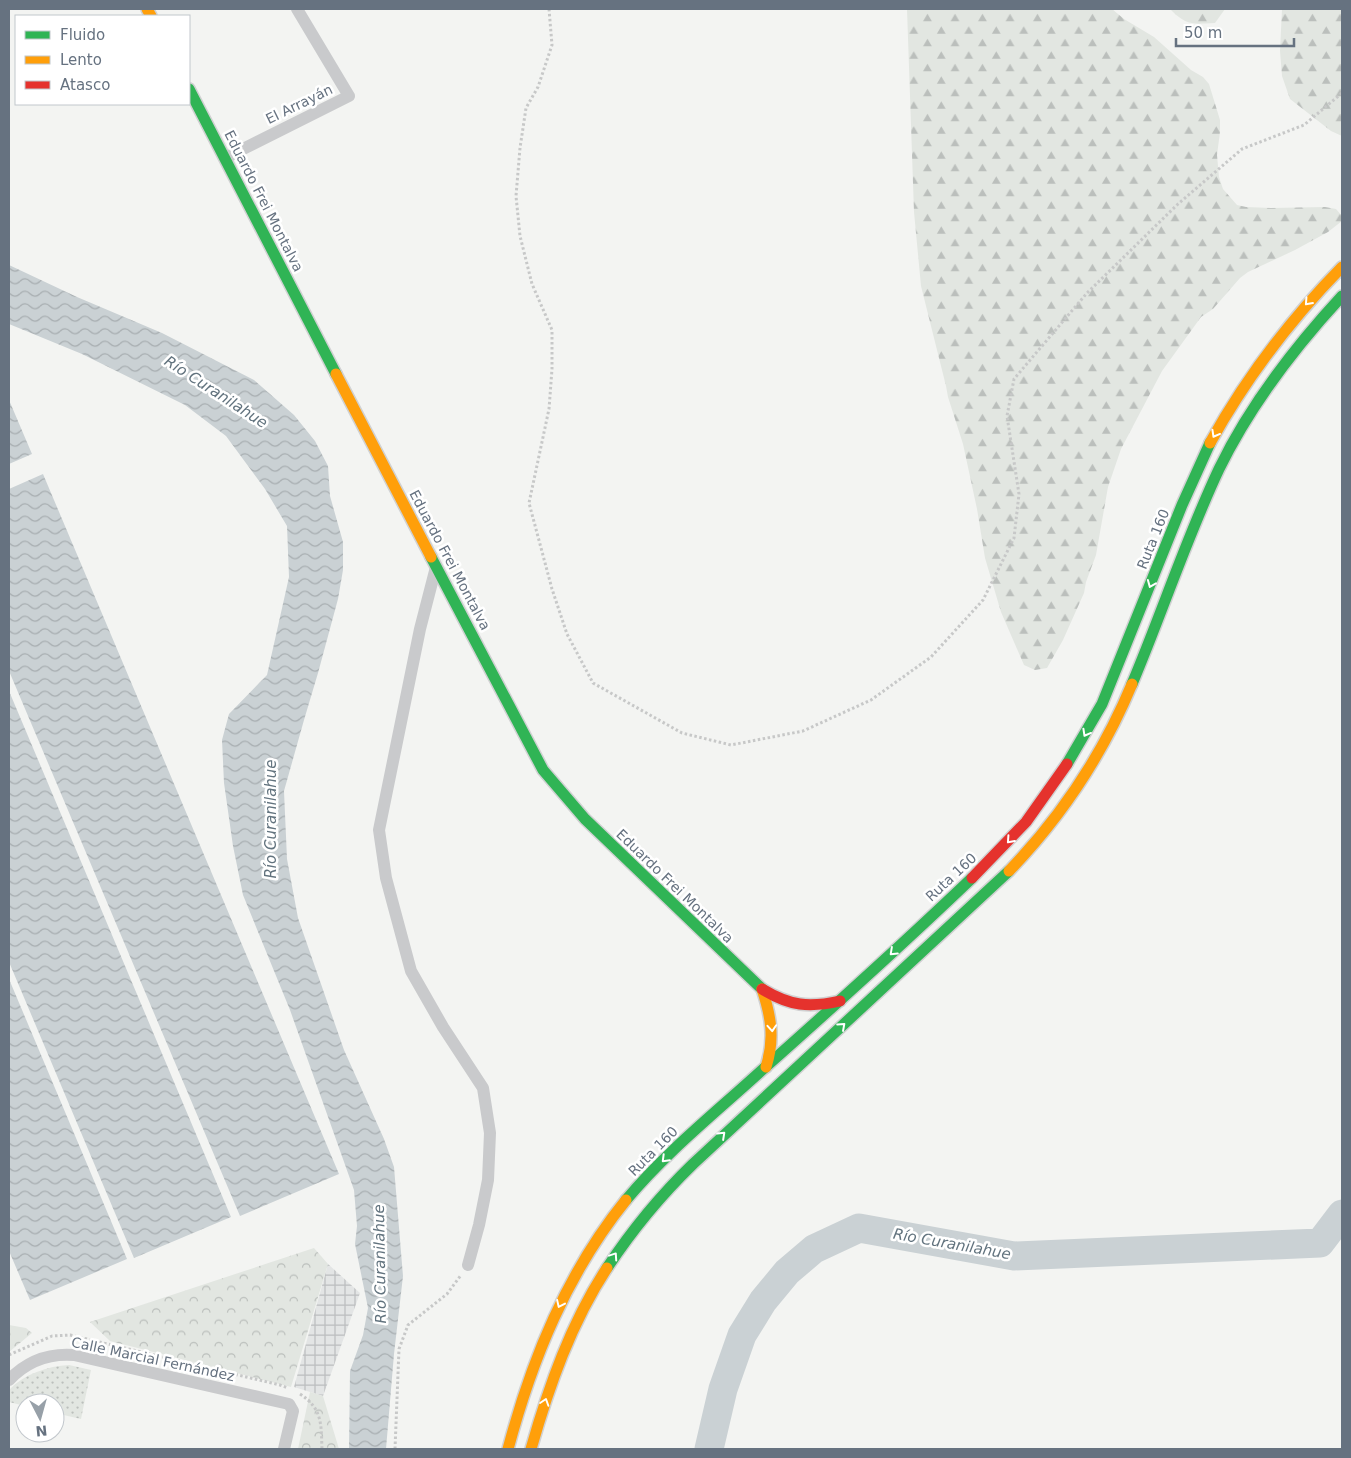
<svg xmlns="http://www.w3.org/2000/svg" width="1351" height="1458" font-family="'DejaVu Sans',sans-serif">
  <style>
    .industrial { fill: url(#industrial-grid) }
    .grass { fill: url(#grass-dots) }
    .forest { fill: url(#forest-firs) }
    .park { fill: url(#park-crowns) }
    .water { fill: url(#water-waves) }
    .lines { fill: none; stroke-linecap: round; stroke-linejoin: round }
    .river { stroke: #cad1d4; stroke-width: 29 }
    .fast-casing { stroke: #d0d1d2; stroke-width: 14 }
    .slow-casing { stroke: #d0d1d2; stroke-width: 14 }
    .jam-casing { stroke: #d0d1d2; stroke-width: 14 }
    .path { stroke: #c7c8c8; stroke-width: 3; stroke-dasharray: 2.5 2.5; stroke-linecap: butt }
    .street { stroke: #c9cacc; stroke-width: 12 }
    .fast { stroke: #30b455; stroke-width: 11 }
    .slow { stroke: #ff9f0a; stroke-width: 11 }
    .jam { stroke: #e5322d; stroke-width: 11 }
    .oneway { stroke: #fff }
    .labels { text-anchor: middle; stroke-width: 5; stroke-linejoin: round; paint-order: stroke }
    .street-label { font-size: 14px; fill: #667280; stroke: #fff }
    .water-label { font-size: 15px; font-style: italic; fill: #62737e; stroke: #fff }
  </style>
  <defs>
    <pattern id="industrial-grid" width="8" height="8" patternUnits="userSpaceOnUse" patternTransform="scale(1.25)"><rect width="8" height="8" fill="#e3e5e5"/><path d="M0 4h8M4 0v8" fill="none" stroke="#bcbebf"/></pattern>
    <pattern id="grass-dots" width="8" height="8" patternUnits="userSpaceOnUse" patternTransform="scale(1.25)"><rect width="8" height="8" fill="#e2e6e1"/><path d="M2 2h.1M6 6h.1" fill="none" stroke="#bbbfbc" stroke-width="1.8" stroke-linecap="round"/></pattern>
    <pattern id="forest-firs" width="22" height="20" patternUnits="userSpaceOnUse" patternTransform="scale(1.25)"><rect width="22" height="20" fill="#e2e6e1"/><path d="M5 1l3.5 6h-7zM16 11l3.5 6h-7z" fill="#bbbfbc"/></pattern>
    <pattern id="park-crowns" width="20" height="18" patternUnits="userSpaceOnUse" patternTransform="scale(1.25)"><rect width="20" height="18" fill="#e2e6e1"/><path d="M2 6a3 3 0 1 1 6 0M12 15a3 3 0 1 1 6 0" fill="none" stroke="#bbbfbc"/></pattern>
    <pattern id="water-waves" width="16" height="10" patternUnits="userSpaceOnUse" patternTransform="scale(1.25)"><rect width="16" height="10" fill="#cad1d4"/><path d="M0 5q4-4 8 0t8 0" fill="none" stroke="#a8aeb1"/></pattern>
  </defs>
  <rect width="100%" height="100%" fill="#f3f4f2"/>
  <path class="industrial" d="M 328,1264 L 360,1293 L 323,1396 L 294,1387 Z"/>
  <path class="grass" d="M 69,1365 L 91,1370 L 81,1419 L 55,1413 L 55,1403 L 25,1403 L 25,1406 L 9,1402 L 9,1390 C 24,1374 48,1366 69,1365 Z"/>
  <path class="forest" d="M 907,9 L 1112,9 L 1124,19 L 1154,37 L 1191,70 L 1203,77 L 1209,84 L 1220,120 L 1220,132 L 1217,155 L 1219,177 L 1223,189 L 1237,205 L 1246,207 L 1271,208 L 1325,207 L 1336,209 L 1342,216 L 1342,221 L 1328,232 L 1295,250 L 1248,272 L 1240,278 L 1213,309 L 1201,317 L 1162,371 L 1121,449 L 1108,487 L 1096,555 L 1086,582 L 1084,593 L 1063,640 L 1047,668 L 1035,670 L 1024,665 L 1001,612 L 985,558 L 977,509 L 963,444 L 948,397 L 946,386 L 921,286 L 914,212 Z
    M 1170,9 L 1225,9 L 1215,23 C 1192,24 1187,26 1170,9 Z
    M 1282,9 L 1342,9 L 1342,136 L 1331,131 L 1290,99 L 1282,76 L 1280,51 Z"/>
  <path class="park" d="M 314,1248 L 328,1264 L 291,1387 L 110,1341 L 90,1322 Z
    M 9,1325 L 26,1328 L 32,1333 L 9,1352 Z
    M 310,1392 L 323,1396 L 339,1449 L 298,1449 Z"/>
  <path class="water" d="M 9,265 L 77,297 L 162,333 L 254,380 L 294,415 L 315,441 L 328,466 L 330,496 L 343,542 L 343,570 L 338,599 L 318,673 L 304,720 L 284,791 L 287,859 L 298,918 L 344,1050 L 384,1139 L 394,1167 L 403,1276 L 394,1354 L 386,1449 L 349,1449 L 350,1371 L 363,1335 L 368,1308 L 355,1244 L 357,1226 L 354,1190 L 290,1010 L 243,895 L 233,846 L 224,783 L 222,740 L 229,714 L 267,675 L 289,577 L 287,526 L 265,489 L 226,436 L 185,405 L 82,354 L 9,324 Z
    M 9,400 L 32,454 L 9,464 Z
    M 43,474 L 339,1174 L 240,1216 L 9,671 L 9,489 Z
    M 9,691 L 231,1217 L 134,1258 L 9,962 Z
    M 9,979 L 127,1259 L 30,1300 L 9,1251 Z"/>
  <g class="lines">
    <path class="river" d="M 709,1449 L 723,1389 L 742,1335 L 763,1301 L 787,1272 L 814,1249 L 859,1228 L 1014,1256 L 1320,1243 L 1342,1214"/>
    <defs>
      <path id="fast" d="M 189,89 L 336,374
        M 431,557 L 543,770 L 585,819 L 762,989
        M 1132,684 C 1162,613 1186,539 1219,469 C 1250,405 1294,348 1342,296
        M 1067,764 L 1102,704 L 1182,505 L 1210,443
        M 626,1200 C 666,1152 715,1113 761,1071 C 832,1008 903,944 972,878
        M 607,1268 C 632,1230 660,1196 693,1164 L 1009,871"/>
      <path id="slow" d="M 147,9 L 151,16
        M 336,374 L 431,557
        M 1210,443 C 1246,378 1290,320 1342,267
        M 1009,871 C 1062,816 1103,754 1132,684
        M 762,989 C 771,1016 775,1039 766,1067
        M 508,1449 C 532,1359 567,1273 626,1200
        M 531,1449 C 549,1386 571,1323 607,1268"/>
      <path id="jam" d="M 972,878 L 1026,822 L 1067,764
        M 762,989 C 790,1006 809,1008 840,1001"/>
    </defs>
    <use href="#fast" class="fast-casing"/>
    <use href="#slow" class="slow-casing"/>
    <use href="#jam" class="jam-casing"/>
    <path class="path" d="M 549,9 L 552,45 L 538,87 L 526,108 L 520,148 L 516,196 L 520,236 L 532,284 L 552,330 L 552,369 L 549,409 L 529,503 L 552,589 L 567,634 L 593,683 L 682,733 L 731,745 L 803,731 L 871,700 L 931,657 L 983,600 L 1014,538 L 1019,494 L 1007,416 L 1014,379 L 1087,293 L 1178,204 L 1242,149 L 1304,125 L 1342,93
      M 9,1355 L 52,1336 L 70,1335 L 280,1385 L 288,1388
      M 300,1394 C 323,1409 321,1425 322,1449
      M 395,1449 L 399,1349 L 408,1325 L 447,1294 L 461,1275"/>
    <path class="street" d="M 225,158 L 349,96 L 297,9
      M 436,567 L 420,629 L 379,830 L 386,878 L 411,971 L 443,1027 L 483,1088 L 490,1133 L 488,1180 L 479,1225 L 468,1265
      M 9,1380 C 27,1361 48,1353 74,1355 L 289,1404 L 293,1411 L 284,1449"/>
    <use href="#fast" class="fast"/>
    <use href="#slow" class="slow"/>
    <use href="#jam" class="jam"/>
  </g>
  <defs><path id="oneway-chevron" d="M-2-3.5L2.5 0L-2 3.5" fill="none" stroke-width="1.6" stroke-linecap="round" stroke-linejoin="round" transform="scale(1.25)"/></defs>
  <g class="oneway">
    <use href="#oneway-chevron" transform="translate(1308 302) rotate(132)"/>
    <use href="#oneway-chevron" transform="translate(1215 434) rotate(119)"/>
    <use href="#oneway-chevron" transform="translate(1151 584) rotate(112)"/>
    <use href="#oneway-chevron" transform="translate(1086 733) rotate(119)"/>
    <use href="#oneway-chevron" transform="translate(1010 840) rotate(132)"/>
    <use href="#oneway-chevron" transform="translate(893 952) rotate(137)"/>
    <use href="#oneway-chevron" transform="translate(842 1026) rotate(-42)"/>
    <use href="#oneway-chevron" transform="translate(772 1028) rotate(86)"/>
    <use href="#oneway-chevron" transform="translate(722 1135) rotate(-43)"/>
    <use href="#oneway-chevron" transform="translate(665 1159) rotate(135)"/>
    <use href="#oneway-chevron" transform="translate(614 1256) rotate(-56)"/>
    <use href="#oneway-chevron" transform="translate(560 1304) rotate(115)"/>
    <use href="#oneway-chevron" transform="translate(545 1402) rotate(-72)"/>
  </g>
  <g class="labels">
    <g class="street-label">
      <text transform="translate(299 104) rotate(-26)" y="5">El Arrayán</text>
      <text transform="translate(264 201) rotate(63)" y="5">Eduardo Frei Montalva</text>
      <text transform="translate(1153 539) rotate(-68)" y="5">Ruta 160</text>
      <text transform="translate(450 560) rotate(62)" y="5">Eduardo Frei Montalva</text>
      <text transform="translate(951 877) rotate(-43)" y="5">Ruta 160</text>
      <text transform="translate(675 886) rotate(44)" y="5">Eduardo Frei Montalva</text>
      <text transform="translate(653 1151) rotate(-45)" y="5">Ruta 160</text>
      <text transform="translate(153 1359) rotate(12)" y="5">Calle Marcial Fernández</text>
    </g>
    <g class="water-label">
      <text transform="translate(216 392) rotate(33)" y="5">Río Curanilahue</text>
      <text transform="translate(271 819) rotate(-90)" y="5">Río Curanilahue</text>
      <text transform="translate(952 1244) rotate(10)" y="5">Río Curanilahue</text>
      <text transform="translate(380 1264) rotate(-91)" y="5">Río Curanilahue</text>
    </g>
  </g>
  <rect width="1351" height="1458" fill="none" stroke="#667280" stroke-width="20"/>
  <rect x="15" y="15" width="175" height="90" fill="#ffffff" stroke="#c2c7cc"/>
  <rect x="25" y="31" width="25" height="8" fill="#30b455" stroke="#c2c7cc"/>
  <text x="60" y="40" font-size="15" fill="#667280">Fluido</text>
  <rect x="25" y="56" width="25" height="8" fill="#ff9f0a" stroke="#c2c7cc"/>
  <text x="60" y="65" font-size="15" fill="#667280">Lento</text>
  <rect x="25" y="81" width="25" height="8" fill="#e5322d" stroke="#c2c7cc"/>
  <text x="60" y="90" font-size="15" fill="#667280">Atasco</text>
  <g transform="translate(40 1418) rotate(174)"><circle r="24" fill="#ffffff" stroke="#c2c7cc"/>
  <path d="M0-4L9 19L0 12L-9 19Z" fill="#97a0a8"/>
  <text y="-8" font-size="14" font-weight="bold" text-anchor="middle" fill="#667280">N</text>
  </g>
  <path d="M1176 38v8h118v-8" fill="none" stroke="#667280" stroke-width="2.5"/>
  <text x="1184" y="38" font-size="15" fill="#667280" stroke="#ffffff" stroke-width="4" paint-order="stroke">50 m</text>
</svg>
